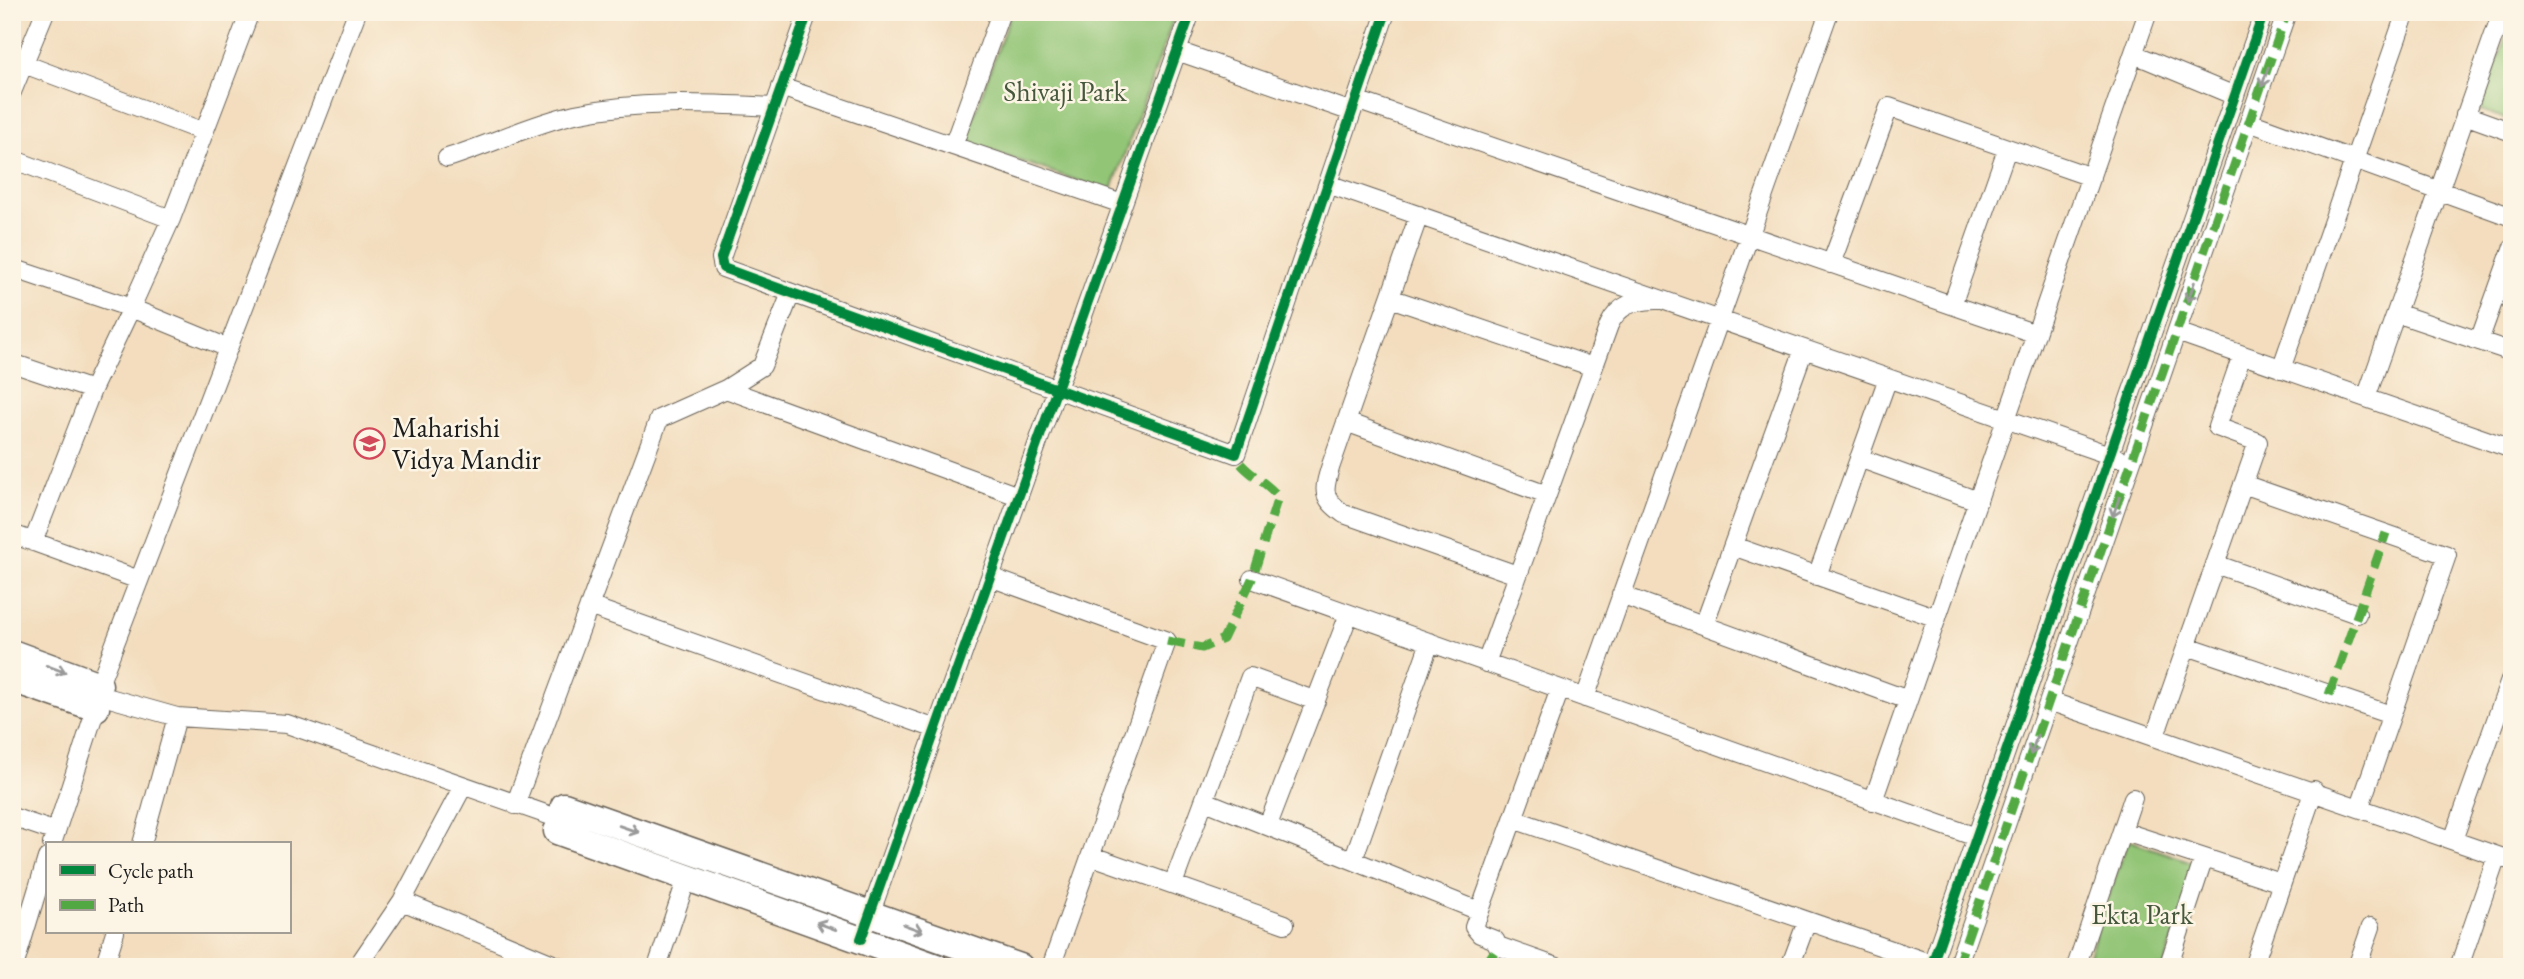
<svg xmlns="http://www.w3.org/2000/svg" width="2524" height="979" font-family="'EB Garamond',serif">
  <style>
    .green { fill: #92c576; stroke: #577049; stroke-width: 2 }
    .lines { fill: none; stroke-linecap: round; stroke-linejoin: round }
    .street-casing { stroke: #676055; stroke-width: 20 }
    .secondary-casing { stroke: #676055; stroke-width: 29 }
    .street { stroke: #fff; stroke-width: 18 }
    .secondary { stroke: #fff; stroke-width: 26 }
    .quiet { stroke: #52a943; stroke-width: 9; stroke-dasharray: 18 9; stroke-linecap: butt }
    .cycleway-casing { stroke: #fcf5e5; stroke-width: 15 }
    .cycleway { stroke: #00873e; stroke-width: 10 }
    .oneway { stroke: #999 }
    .labels { text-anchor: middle; stroke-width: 5; stroke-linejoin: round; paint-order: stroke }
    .park-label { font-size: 28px; fill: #45573c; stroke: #fcf5e5 }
    .poi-label { font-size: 28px; fill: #1c1c1c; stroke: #fcf5e5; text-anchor: start }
  </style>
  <rect width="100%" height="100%" fill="#fcf5e5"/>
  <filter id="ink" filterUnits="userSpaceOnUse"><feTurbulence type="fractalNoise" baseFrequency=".0143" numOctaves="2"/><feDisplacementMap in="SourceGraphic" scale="14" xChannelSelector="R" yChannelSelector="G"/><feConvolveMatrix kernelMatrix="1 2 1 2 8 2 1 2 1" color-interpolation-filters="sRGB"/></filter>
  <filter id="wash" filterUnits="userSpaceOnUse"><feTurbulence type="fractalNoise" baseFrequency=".00686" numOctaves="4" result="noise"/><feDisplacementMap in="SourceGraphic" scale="28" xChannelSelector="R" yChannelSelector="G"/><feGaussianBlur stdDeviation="1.57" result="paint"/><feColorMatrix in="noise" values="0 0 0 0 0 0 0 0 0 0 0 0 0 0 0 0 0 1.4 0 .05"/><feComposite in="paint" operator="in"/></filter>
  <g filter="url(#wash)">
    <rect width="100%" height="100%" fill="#f3ddbe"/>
    <path class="green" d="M 1011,12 L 1176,12 L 1111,192 L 965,142 Z
      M 2512,20 L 2512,121 L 2480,110 Z
      M 2128,840 L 2198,864 L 2164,967 L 2096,967 L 2086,963 Z"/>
  </g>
  <g filter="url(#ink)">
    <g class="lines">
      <defs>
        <path id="street" d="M 808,12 L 721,258 L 723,268 L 1236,454 L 1386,12
          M 1177,51 L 1352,112
          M 2134,54 L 2235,96
          M 24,64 L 204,132
          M 781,87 L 1122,204
          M 12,92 L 45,12
          M 1356,100 L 2036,334
          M 2465,115 L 2512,132
          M 2249,122 L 2512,217
          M 953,146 L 1001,12
          M 447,158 C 489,145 531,124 575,114 C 641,100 707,104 774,107
          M 12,159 L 171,219
          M 1328,184 L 2118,458
          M 1419,215 L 1331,465 C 1323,491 1321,497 1344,514 L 1517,575
          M 1831,264 L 1889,107 L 2091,177
          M 12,268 L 131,308 L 171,219 L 250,12
          M 1390,298 L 1593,367
          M 1952,305 L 2007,149
          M 2396,313 L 2512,352
          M 2177,332 L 2512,449
          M 2479,341 L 2512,249
          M 12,363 L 92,390
          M 2281,369 L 2406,12
          M 726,389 L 1018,496
          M 2366,398 L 2502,12
          M 1346,422 L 1547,495
          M 1859,458 L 1978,501
          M 2243,484 L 2447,555 L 2360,806
          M 12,534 L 139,580
          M 33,542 L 92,390 L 131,308 L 228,348
          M 1733,546 L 1937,618
          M 2215,564 L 2357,614
          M 1817,576 L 1888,378
          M 990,577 L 1167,641 L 1051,967
          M 1252,579 L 1976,837
          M 1621,595 L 1908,700
          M 589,606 L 936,729
          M 1704,625 L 1804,349
          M 2187,646 L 2391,715
          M 1486,663 L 1609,325 C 1619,304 1634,301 1655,300
          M 99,695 L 177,717 L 287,724 L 554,817
          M 1585,698 L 1829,12
          M 2049,701 L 2512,861
          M 2155,736 L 2258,442 L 2217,427 L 2242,355
          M 1205,801 L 1479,911
          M 1873,801 L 2148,12
          M 515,805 L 659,419 L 726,389 L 762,366 L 791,293
          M 12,817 L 56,832
          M 1513,819 L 1932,964
          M 1268,825 L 1349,614
          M 2122,831 L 2281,883
          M 2453,840 L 2512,675
          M 52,844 L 96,708 L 99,685 L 357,12
          M 142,844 L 177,717
          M 1092,856 L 1285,924
          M 1353,860 L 1430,642
          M 1173,884 L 1250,677 L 1316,701
          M 402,901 L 560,967
          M 867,923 L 1191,12
          M 14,967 L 47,858
          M 104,967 L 115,932
          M 357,967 L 402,901 L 462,788
          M 506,967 L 514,950
          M 657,967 L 688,875
          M 1557,967 L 1498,946 L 1495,940 L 1480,934 L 1474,927 L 1560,689
          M 1790,967 L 1807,921
          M 1931,967 L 2264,12
          M 1957,967 L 2287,12
          M 2076,967 L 2133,798
          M 2168,967 L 2204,858
          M 2253,967 L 2314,790
          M 2357,967 L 2371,927
          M 2459,967 L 2497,856"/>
        <path id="secondary" d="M 12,653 L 99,685
          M 12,679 L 96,708
          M 564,806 L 1020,967
          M 557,831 L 936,967"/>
      </defs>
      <use href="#street" class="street-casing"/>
      <use href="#secondary" class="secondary-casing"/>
      <use href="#street" class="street"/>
      <use href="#secondary" class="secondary"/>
      <path class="quiet" d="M 1167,641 L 1202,648 L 1223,639 L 1252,579 L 1278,497 C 1267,481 1239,470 1236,454
        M 2329,695 L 2386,533
        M 1484,967 L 1498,946
        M 1957,967 L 2287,12"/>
      <defs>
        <path id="cycleway" d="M 808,12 L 721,258 L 723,268 L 1236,454 L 1386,12
          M 861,939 L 1191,12
          M 1931,967 L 2264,12"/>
      </defs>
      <use href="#cycleway" class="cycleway-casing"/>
      <use href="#cycleway" class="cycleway"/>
    </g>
    <defs><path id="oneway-shaft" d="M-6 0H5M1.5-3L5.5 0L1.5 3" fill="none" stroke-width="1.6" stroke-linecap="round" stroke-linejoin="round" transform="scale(1.75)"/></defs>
    <g class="oneway">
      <use href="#oneway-shaft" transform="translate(2265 77) rotate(109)"/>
      <use href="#oneway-shaft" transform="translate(2191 292) rotate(109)"/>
      <use href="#oneway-shaft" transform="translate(2116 507) rotate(109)"/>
      <use href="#oneway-shaft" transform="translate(56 669) rotate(20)"/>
      <use href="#oneway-shaft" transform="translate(2034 745) rotate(109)"/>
      <use href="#oneway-shaft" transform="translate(629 829) rotate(19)"/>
      <use href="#oneway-shaft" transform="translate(826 926) rotate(-160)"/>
      <use href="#oneway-shaft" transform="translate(913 928) rotate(20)"/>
    </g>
  </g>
  <defs>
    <symbol id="school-ring" viewBox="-11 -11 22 22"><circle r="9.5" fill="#fcf5e5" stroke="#d1495b" stroke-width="1.5"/><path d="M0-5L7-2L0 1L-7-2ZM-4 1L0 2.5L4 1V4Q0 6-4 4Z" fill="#d1495b"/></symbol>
  </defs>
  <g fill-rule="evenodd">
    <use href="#school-ring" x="352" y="426" width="35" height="35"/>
  </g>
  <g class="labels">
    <g class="park-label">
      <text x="1065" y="101">Shivaji Park</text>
      <text x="2142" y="924">Ekta Park</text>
    </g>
    <g class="poi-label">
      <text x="392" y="437">Maharishi<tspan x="392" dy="32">Vidya Mandir</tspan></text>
    </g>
  </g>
  <rect width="2524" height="979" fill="none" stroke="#fcf5e5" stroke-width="42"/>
  <rect x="46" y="842" width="245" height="91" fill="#fcf5e5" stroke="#a29e95" stroke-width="2"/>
  <rect x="60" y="865" width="35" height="10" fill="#00873e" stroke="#a29e95" stroke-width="2"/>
  <text x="108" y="878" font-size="21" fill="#1c1c1c">Cycle path</text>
  <rect x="60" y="900" width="35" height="10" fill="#52a943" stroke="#a29e95" stroke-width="2"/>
  <text x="108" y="912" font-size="21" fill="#1c1c1c">Path</text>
</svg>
